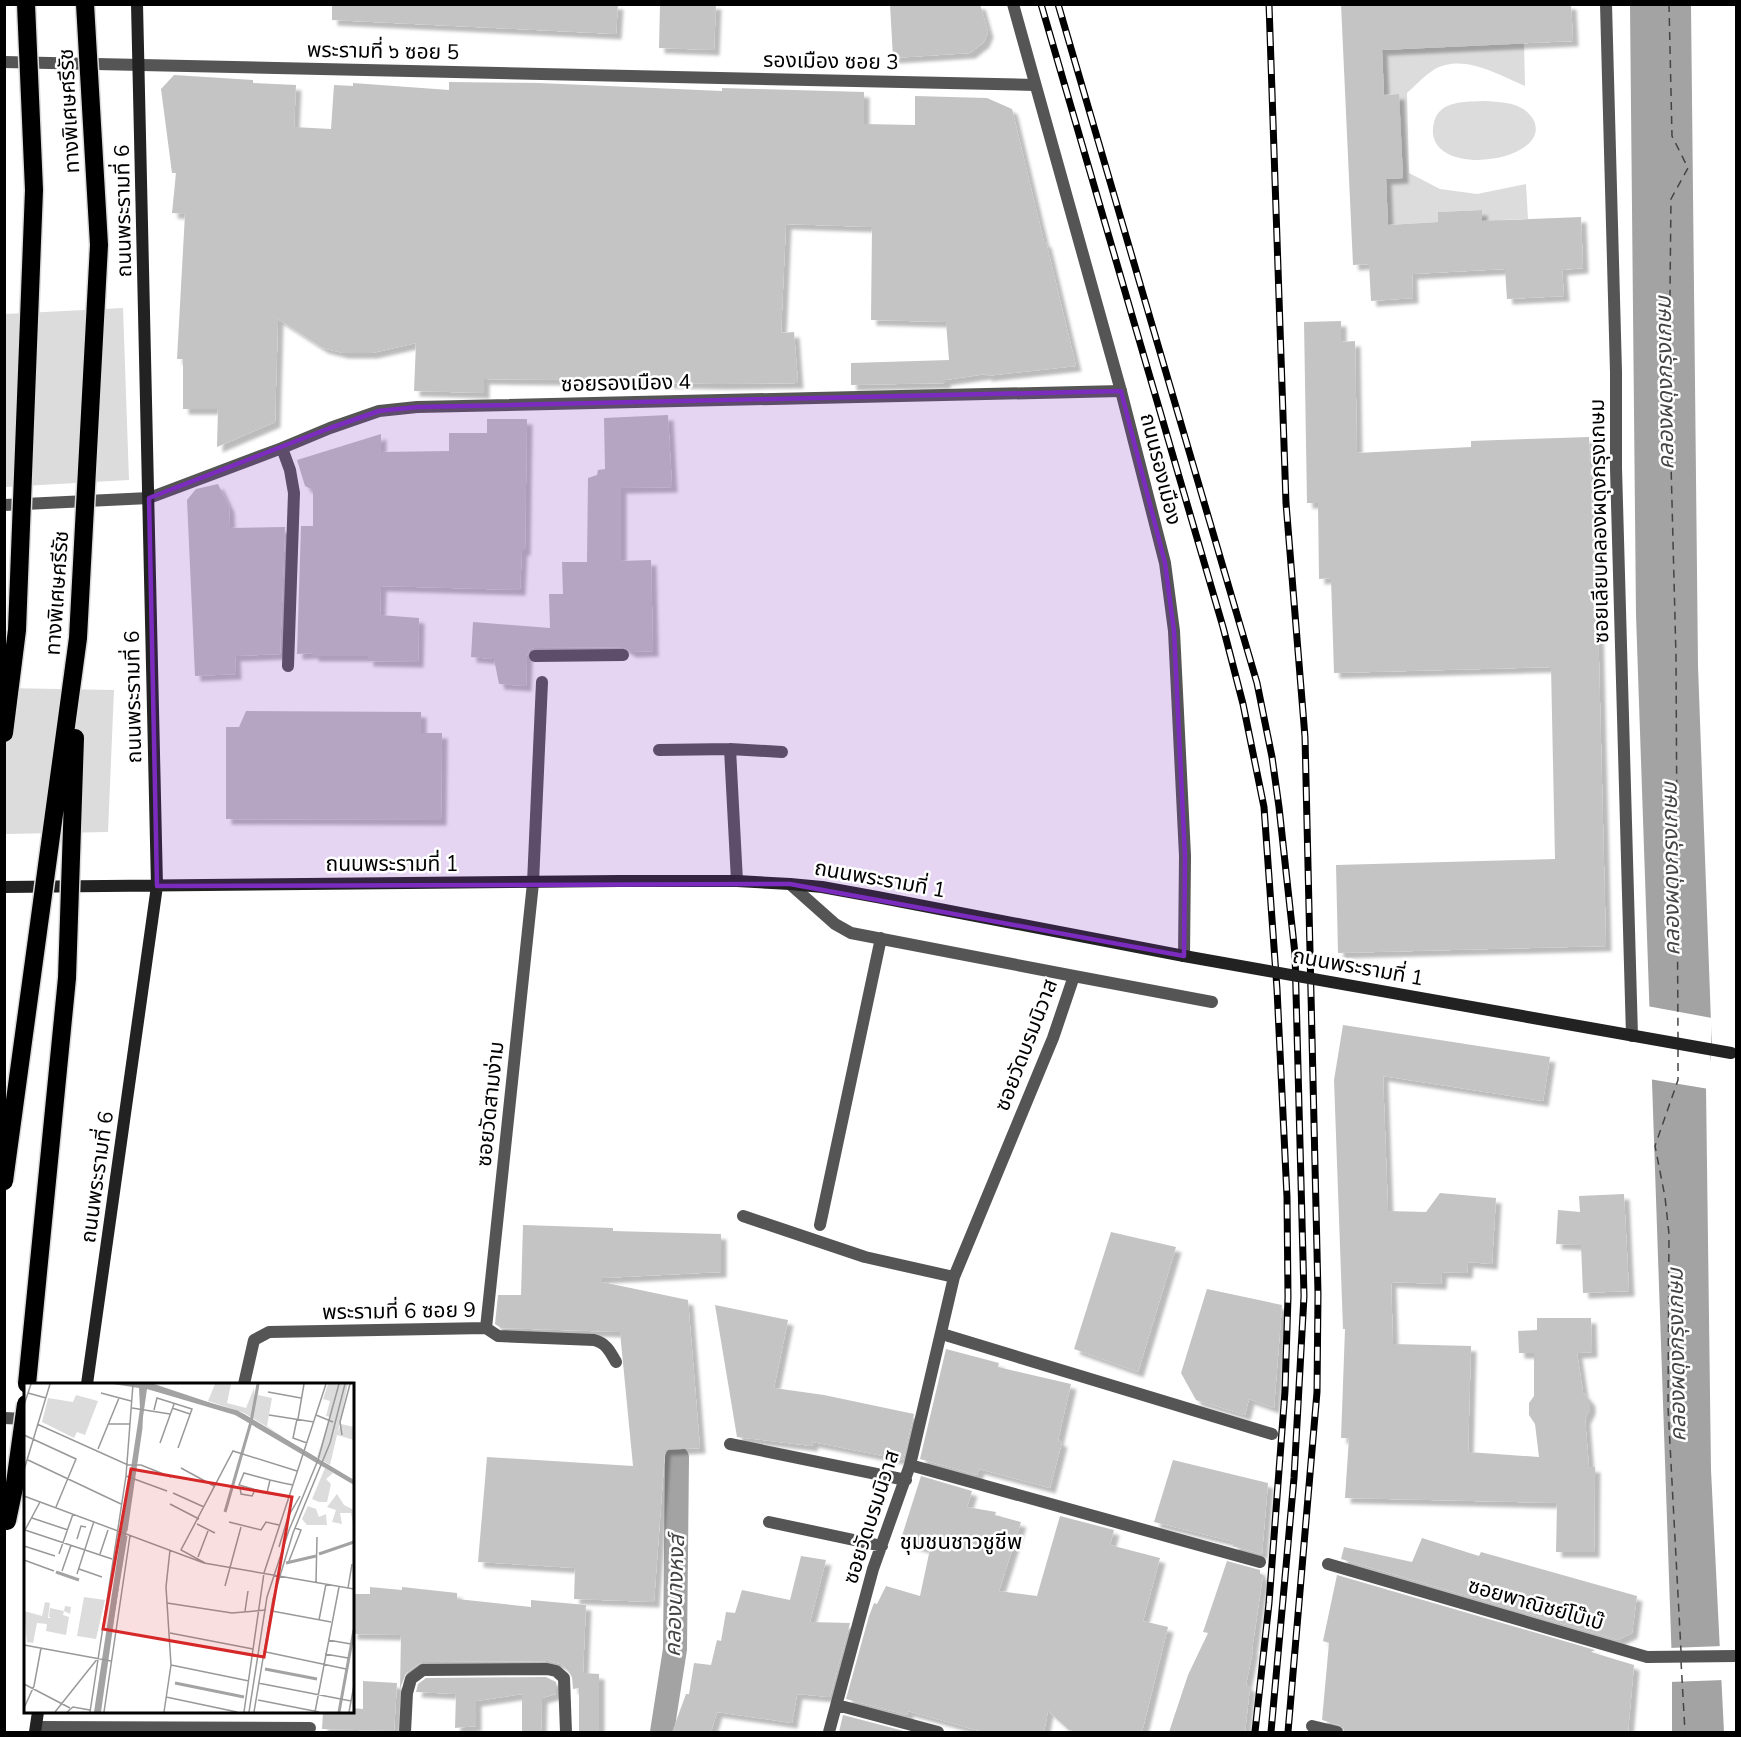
<svg xmlns="http://www.w3.org/2000/svg" width="1741" height="1737" font-family="'Nunito Sans','Noto Sans Thai',sans-serif">
  <style>
    .green { fill: #dcdcdc }
    .water { fill: #a3a3a3 }
    .pier { fill: #fff }
    .lines { fill: none; stroke-linecap: round; stroke-linejoin: round }
    .canal { stroke: #a3a3a3; stroke-width: 24 }
    .ferry { stroke: #444; stroke-width: 1.5; stroke-dasharray: 8 6; stroke-linecap: butt }
    .building { fill: #c4c4c4; filter: url(#shadow) }
    .minor { stroke: #555; stroke-width: 12 }
    .tertiary { stroke: #555; stroke-width: 12 }
    .secondary { stroke: #222; stroke-width: 12 }
    .rail-casing { stroke: #000; stroke-width: 7 }
    .rail { stroke: #fff; stroke-width: 4.5; stroke-dasharray: 14; stroke-linecap: butt }
    .motorway-bridge-casing { stroke: #dbdbdb; stroke-width: 21; stroke-linecap: butt }
    .secondary-bridge { stroke: #222; stroke-width: 12 }
    .motorway-bridge { stroke: #000; stroke-width: 18 }
    .marked { fill: #7b2cbf; fill-opacity: 0.2; stroke: #7b2cbf; stroke-width: 4.5; stroke-linejoin: round }
    .labels { text-anchor: middle; stroke-width: 5; stroke-linejoin: round; paint-order: stroke }
    .street-label { font-size: 21px; fill: #000; stroke: #fff }
    .water-label { font-size: 22px; font-style: italic; fill: #444; stroke: #fff }
    .neighbourhood-label { font-size: 22px; fill: #000; stroke: #fff }
    .inset-river { fill: none; stroke: #a3a3a3; stroke-width: 3 }
    .inset-road { fill: none; stroke: #999; stroke-width: 1.5 }
    .view { fill: #d62828; fill-opacity: 0.15; stroke: #d62828; stroke-width: 3 }
    .inset-edge { fill: none; stroke: #000; stroke-width: 3 }
  </style>
  <defs>
    <filter id="shadow"><feDropShadow dx="5.5" dy="5.5" stdDeviation="1.5" flood-color="#0004"/></filter>
  </defs>
  <rect width="100%" height="100%" fill="#fff"/>
  <path class="green" d="M 1524,43 L 1525,86 C 1497,74 1460,52 1432,71 C 1423,77 1415,86 1407,93 L 1409,173 L 1440,189 L 1477,194 L 1526,184 L 1528,219 L 1504,220 L 1482,228 L 1481,210 L 1438,212 L 1438,222 L 1388,225 L 1386,179 L 1403,178 L 1398,94 L 1384,95 L 1382,50 Z
    M 1484,101 C 1502,102 1523,102 1533,119 C 1557,163 1419,182 1434,122 C 1440,100 1465,102 1484,101 Z
    M 123,308 L 129,480 L 5,487 L 5,314 Z
    M 4,688 L 114,690 L 108,832 L 5,834 Z"/>
  <path class="water" d="M 1630,5 L 1691,5 L 1698,666 L 1712,1049 L 1706,1088 L 1711,1470 L 1724,1732 L 1672,1732 L 1672,1665 L 1636,615 Z"/>
  <path class="pier" d="M 1647,1006 L 1712,1018 L 1709,1089 L 1649,1079 Z
    M 1723,1646 L 1724,1680 L 1669,1682 L 1669,1648 Z"/>
  <g class="lines">
    <path class="canal" d="M 662,1732 L 675,1649 L 677,1458"/>
    <path class="ferry" d="M 1669,4 L 1672,136 L 1688,168 L 1671,199 L 1669,386 L 1676,657 L 1678,1038
      M 1678,1049 L 1678,1080 L 1655,1146 L 1665,1197 L 1669,1234 L 1668,1407 L 1681,1651
      M 1681,1661 L 1685,1732"/>
  </g>
  <path class="building" d="M 332,4 L 618,4 L 616,34 L 332,20 Z
    M 660,4 L 716,4 L 714,50 L 659,48 Z
    M 890,4 L 980,4 L 988,32 L 984,42 L 970,53 L 893,58 Z
    M 1341,4 L 1571,4 L 1573,41 L 1382,50 L 1384,95 L 1399,94 L 1403,178 L 1386,179 L 1388,225 L 1438,222 L 1438,212 L 1482,210 L 1482,221 L 1581,217 L 1583,268 L 1562,270 L 1564,296 L 1507,299 L 1505,269 L 1412,274 L 1413,298 L 1371,301 L 1369,264 L 1353,265 Z
    M 174,75 L 253,80 L 253,83 L 296,85 L 294,127 L 331,129 L 334,85 L 353,86 L 353,83 L 449,90 L 449,82 L 539,83 L 722,91 L 722,88 L 864,92 L 864,124 L 915,125 L 915,96 L 987,98 L 1012,109 L 1044,242 L 1046,242 L 1076,366 L 986,376 L 986,374 L 945,380 L 945,383 L 851,385 L 851,363 L 949,360 L 946,322 L 871,320 L 872,227 L 786,224 L 781,333 L 794,332 L 798,383 L 721,384 L 668,383 L 668,381 L 484,379 L 484,393 L 414,391 L 416,343 L 372,353 L 343,353 L 323,348 L 278,319 L 275,422 L 217,447 L 218,409 L 183,409 L 183,359 L 177,359 L 185,214 L 172,213 L 176,173 L 172,173 L 161,89 Z
    M 1341,321 L 1341,342 L 1355,341 L 1357,453 L 1471,447 L 1471,441 L 1589,437 L 1594,579 L 1597,579 L 1606,946 L 1338,953 L 1336,865 L 1555,859 L 1551,667 L 1334,673 L 1331,578 L 1319,579 L 1318,503 L 1307,503 L 1304,322 Z
    M 668,415 L 672,487 L 621,488 L 621,561 L 651,560 L 653,651 L 631,652 L 623,647 L 534,648 L 530,649 L 527,656 L 526,686 L 499,684 L 494,659 L 471,657 L 473,622 L 550,628 L 549,594 L 563,594 L 562,562 L 587,562 L 588,478 L 597,475 L 598,470 L 605,469 L 604,418 Z
    M 487,419 L 527,419 L 525,550 L 522,550 L 520,590 L 381,586 L 380,615 L 419,618 L 418,662 L 368,661 L 368,656 L 313,656 L 313,653 L 297,654 L 301,526 L 313,526 L 313,490 L 305,486 L 297,460 L 381,434 L 381,452 L 449,451 L 449,433 L 487,433 Z
    M 218,484 L 229,507 L 230,528 L 285,527 L 280,654 L 235,656 L 236,674 L 195,676 L 187,500 L 196,489 Z
    M 246,711 L 421,712 L 421,733 L 442,733 L 441,820 L 226,819 L 226,727 L 239,727 Z
    M 1343,1025 L 1550,1057 L 1543,1101 L 1383,1076 L 1388,1211 L 1426,1212 L 1440,1193 L 1496,1198 L 1492,1264 L 1468,1262 L 1467,1273 L 1442,1272 L 1441,1284 L 1391,1282 L 1393,1344 L 1471,1346 L 1468,1452 L 1539,1457 L 1535,1424 L 1529,1415 L 1529,1403 L 1534,1396 L 1534,1353 L 1519,1353 L 1518,1331 L 1537,1330 L 1537,1318 L 1591,1318 L 1592,1352 L 1577,1353 L 1583,1392 L 1590,1401 L 1590,1409 L 1585,1419 L 1589,1467 L 1595,1467 L 1594,1552 L 1556,1552 L 1557,1503 L 1345,1498 L 1349,1438 L 1341,1438 L 1345,1329 L 1343,1329 L 1334,1080 Z
    M 1624,1194 L 1629,1291 L 1583,1293 L 1581,1245 L 1556,1244 L 1558,1210 L 1580,1212 L 1579,1196 Z
    M 523,1225 L 613,1228 L 613,1231 L 721,1234 L 721,1272 L 602,1278 L 602,1282 L 688,1300 L 700,1448 L 665,1450 L 654,1602 L 574,1599 L 575,1568 L 478,1562 L 487,1457 L 633,1466 L 620,1332 L 501,1328 L 495,1324 L 498,1295 L 521,1295 Z
    M 1111,1232 L 1176,1247 L 1138,1372 L 1074,1349 Z
    M 1207,1289 L 1282,1305 L 1274,1408 L 1249,1399 L 1245,1415 L 1196,1400 L 1181,1373 Z
    M 715,1305 L 788,1320 L 774,1388 L 824,1395 L 914,1414 L 903,1460 L 813,1442 L 812,1446 L 737,1437 Z
    M 946,1349 L 999,1363 L 998,1367 L 1071,1384 L 1058,1440 L 1062,1442 L 1050,1488 L 979,1469 L 977,1475 L 920,1459 Z
    M 1173,1460 L 1268,1483 L 1262,1554 L 1232,1546 L 1234,1542 L 1154,1522 Z
    M 921,1476 L 972,1491 L 967,1507 L 996,1512 L 995,1515 L 1021,1522 L 999,1591 L 1037,1596 L 1060,1516 L 1114,1530 L 1110,1545 L 1160,1558 L 1143,1621 L 1168,1627 L 1142,1732 L 1079,1732 L 1069,1730 L 1048,1711 L 1044,1732 L 983,1732 L 908,1711 L 907,1715 L 846,1699 L 869,1616 L 874,1603 L 877,1604 L 886,1586 L 920,1596 L 930,1549 L 900,1542 Z
    M 1422,1538 L 1479,1556 L 1481,1552 L 1637,1596 L 1632,1633 L 1618,1640 L 1341,1559 L 1344,1547 L 1412,1562 Z
    M 801,1556 L 826,1560 L 810,1622 L 850,1623 L 830,1697 L 797,1694 L 792,1723 L 717,1712 L 711,1732 L 672,1732 L 686,1694 L 689,1694 L 694,1663 L 711,1665 L 717,1640 L 721,1641 L 726,1612 L 735,1613 L 742,1590 L 790,1600 Z
    M 1227,1561 L 1260,1570 L 1260,1574 L 1263,1575 L 1252,1650 L 1253,1650 L 1246,1685 L 1250,1687 L 1245,1732 L 1169,1732 L 1188,1675 L 1208,1633 L 1203,1632 Z
    M 1337,1575 L 1595,1650 L 1591,1652 L 1634,1665 L 1628,1732 L 1345,1732 L 1342,1726 L 1322,1720 L 1329,1643 L 1323,1641 Z
    M 370,1587 L 402,1590 L 402,1587 L 457,1593 L 457,1599 L 531,1607 L 531,1600 L 586,1605 L 583,1673 L 599,1674 L 599,1732 L 579,1732 L 579,1688 L 573,1689 L 572,1677 L 569,1672 L 561,1664 L 549,1661 L 422,1662 L 406,1673 L 400,1689 L 401,1635 L 352,1634 L 352,1594 L 370,1594 Z
    M 546,1677 L 556,1682 L 556,1694 L 542,1698 L 541,1732 L 522,1732 L 522,1694 L 476,1701 L 476,1726 L 455,1728 L 456,1694 L 416,1692 L 418,1684 L 426,1678 Z
    M 363,1681 L 397,1683 L 394,1731 L 322,1729 L 323,1712 L 352,1712 L 352,1708 L 363,1709 Z
    M 843,1715 L 904,1731 L 904,1732 L 839,1732 Z"/>
  <g class="lines">
    <path class="minor" d="M 1606,4 L 1616,372 L 1616,468 L 1632,1036
      M 4,62 L 1035,85
      M 282,448 L 290,470 L 294,493 L 288,666
      M 4,505 L 149,498 L 282,448 L 330,428 L 379,411 L 417,407 L 1121,391
      M 535,656 L 623,655
      M 730,749 L 737,881
      M 659,750 L 730,749 L 782,752
      M 790,884 L 835,924 L 851,933 L 1074,976 L 1053,1038 L 954,1277 L 910,1465 L 873,1569 L 829,1732
      M 1074,976 L 1212,1002
      M 743,1216 L 865,1257 L 954,1277
      M 820,1225 L 881,938
      M 486,1328 L 533,883 L 542,682
      M 942,1334 L 1272,1434
      M 244,1384 L 254,1340 L 269,1332 L 486,1328 L 498,1336 L 594,1340 C 606,1343 610,1351 616,1362
      M 4,1418 L 26,1419
      M 730,1444 L 906,1480
      M 910,1465 L 1260,1562
      M 769,1522 L 882,1546
      M 1328,1564 L 1647,1657 L 1736,1656
      M 837,1705 L 938,1732
      M 1312,1726 L 1337,1732
      M 36,1727 L 310,1728
      M 405,1732 L 407,1693 L 411,1679 L 423,1670 L 547,1669 L 556,1671 L 564,1678 L 566,1732"/>
    <path class="tertiary" d="M 1013,4 L 1121,391 L 1165,563 L 1174,631 L 1185,856 L 1184,956"/>
    <path class="secondary" d="M 4,887 L 620,881 L 737,881 L 790,884 L 822,887 L 877,897 L 1184,956
      M 87,1384 L 157,886 L 137,4
      M 35,1732 L 38,1712"/>
    <defs>
      <path id="rail" d="M 1041,4 L 1223,627 L 1243,704 L 1264,807 L 1277,989 L 1287,1197 L 1288,1297 L 1285,1391 L 1269,1603 L 1255,1732
        M 1058,4 L 1257,683 L 1272,757 L 1279,807 L 1295,954 L 1304,1296 L 1294,1478 L 1271,1732
        M 1269,4 L 1286,503 L 1305,737 L 1318,1294 L 1317,1392 L 1288,1732"/>
    </defs>
    <use href="#rail" class="rail-casing"/>
    <use href="#rail" class="rail"/>
    <defs>
      <path id="motorway-bridge" d="M 4,733 L 17,630 L 34,190 L 26,4
        M 4,1181 L 78,638 L 99,245 L 85,4
        M 27,1384 L 67,978 L 75,738
        M 7,1521 L 15,1483 L 26,1404"/>
    </defs>
    <use href="#motorway-bridge" class="motorway-bridge-casing"/>
    <path class="secondary-bridge" d="M 1184,956 L 1731,1053"/>
    <use href="#motorway-bridge" class="motorway-bridge"/>
  </g>
  <path class="marked" d="M 1121,391 L 1165,563 L 1174,631 L 1185,856 L 1184,956 L 790,884 L 157,886 L 149,498 L 330,428 L 379,411 L 417,407 Z"/>
  <g class="labels">
    <g class="street-label">
      <text transform="translate(383 51) rotate(1)" y="7">พระรามที่ ๖ ซอย 5</text>
      <text transform="translate(831 61) rotate(1)" y="7">รองเมือง ซอย 3</text>
      <text transform="translate(69 111) rotate(-93)" y="7">ทางพิเศษศรีรัช</text>
      <text transform="translate(123 211) rotate(-91)" y="7">ถนนพระรามที่ 6</text>
      <text transform="translate(626 383) rotate(-1)" y="7">ซอยรองเมือง 4</text>
      <text transform="translate(1161 469) rotate(76)" y="7">ถนนรองเมือง</text>
      <text transform="translate(1599 521) rotate(-91)" y="7">ซอยเลียบคลองผดุงกรุงเกษม</text>
      <text transform="translate(57 593) rotate(-86)" y="7">ทางพิเศษศรีรัช</text>
      <text transform="translate(133 697) rotate(-91)" y="7">ถนนพระรามที่ 6</text>
      <text x="392" y="871">ถนนพระรามที่ 1</text>
      <text transform="translate(880 879) rotate(10)" y="7">ถนนพระรามที่ 1</text>
      <text transform="translate(1358 967) rotate(10)" y="7">ถนนพระรามที่ 1</text>
      <text transform="translate(1026 1045) rotate(-69)" y="7">ซอยวัดบรมนิวาส</text>
      <text transform="translate(490 1104) rotate(-84)" y="7">ซอยวัดสามง่าม</text>
      <text transform="translate(97 1177) rotate(-82)" y="7">ถนนพระรามที่ 6</text>
      <text transform="translate(399 1311) rotate(-1)" y="7">พระรามที่ 6 ซอย 9</text>
      <text transform="translate(871 1517) rotate(-72)" y="7">ซอยวัดบรมนิวาส</text>
      <text transform="translate(1536 1604) rotate(16)" y="7">ซอยพาณิชย์โบ๊เบ๊</text>
    </g>
    <g class="water-label">
      <text transform="translate(1664 383) rotate(-91)" y="8">คลองผดุงกรุงเกษม</text>
      <text transform="translate(1670 869) rotate(-91)" y="8">คลองผดุงกรุงเกษม</text>
      <text transform="translate(1676 1355) rotate(-91)" y="8">คลองผดุงกรุงเกษม</text>
      <text transform="translate(674 1596) rotate(-88)" y="8">คลองนางหงส์</text>
    </g>
    <g class="neighbourhood-label">
      <text x="961" y="1549">ชุมชนชาวชูชีพ</text>
    </g>
  </g>
  <g transform="translate(24 1383)">
    <rect width="330" height="330" fill="#fff"/>
    <path d="M 191,1 L 207,1 L 203,20 L 222,25 L 230,5 L 231,20 L 235,1 L 234,12 L 248,15 L 243,43 L 261,55 L 220,30 L 184,18 ZM 304,1 L 324,1 L 314,49 L 317,41 L 330,44 L 330,57 L 313,52 L 306,82 L 293,74 L 306,34 L 302,33 L 306,18 L 299,16 ZM 52,12 L 74,18 L 61,52 L 53,49 L 50,55 L 18,39 L 24,15 L 49,19 ZM 301,85 L 309,90 L 302,96 L 307,101 L 303,119 L 295,119 L 288,116 ZM 313,111 L 320,122 L 330,127 L 330,145 L 327,130 L 316,130 L 318,141 L 308,139 L 312,127 L 303,124 ZM 284,123 L 292,126 L 295,134 L 302,131 L 303,142 L 283,142 L 278,136 ZM 60,214 L 81,217 L 72,256 L 53,253 ZM 21,219 L 26,220 L 24,235 L 28,235 L 25,234 L 26,225 L 40,228 L 41,223 L 47,224 L 46,231 L 40,228 L 39,232 L 45,234 L 42,252 L 22,248 L 23,241 L 13,240 L 9,260 L 3,259 L 0,228 L 18,233 Z" fill="#dcdcdc"/>
    <path d="M 89,1 L 130,1 L 220,31 L 330,97 L 330,102 L 211,32 L 123,6 L 77,329 L 70,329 L 116,26 L 115,5 Z" fill="#a3a3a3"/>
    <path class="inset-river" d="M 112,1 L 213,29 L 292,76M 299,81 L 330,99M 201,129 L 227,39 L 234,1M 102,148 L 117,45 L 118,1M 295,171 L 330,159M 262,180 L 292,173M 32,189 L 55,197M 241,286 L 293,296M 151,300 L 220,314M 73,329 L 102,153M 315,329 L 330,247"/>
    <path class="inset-road" d="M 244,9 L 277,15M 4,10 L 22,15M 77,10 L 107,18M 0,22 L 7,1M 108,25 L 146,31M 148,25 L 166,31M 130,27 L 133,15 L 168,26 L 154,65M 245,32 L 290,39M 292,32 L 309,39M 273,36 L 269,55 L 283,60M 274,36 L 280,1M 13,41 L 104,82 L 117,82 L 147,94M 85,41 L 106,41M 0,52 L 52,76 L 32,124M 318,52 L 316,39 L 326,1M 136,60 L 150,21M 74,66 L 95,15M 4,77 L 97,121M 157,85 L 190,103M 0,87 L 26,1M 102,93 L 143,108M 246,97 L 243,110 L 215,102 L 220,90 L 231,93 L 246,97 L 259,100 L 269,102M 216,104 L 217,111 L 228,113 L 231,107M 149,110 L 180,124M 243,110 L 265,114M 0,113 L 180,180 L 330,206M 146,121 L 175,136M 8,135 L 44,147M 205,139 L 237,147 L 242,139 L 255,142M 173,141 L 191,150M 1,147 L 88,176M 1,147 L 16,119M 53,156 L 57,143 L 62,144M 0,163 L 31,173M 255,164 L 264,134 L 276,113M 35,171 L 49,131M 76,171 L 84,147M 174,174 L 184,148M 0,177 L 30,188M 265,178 L 277,147 L 271,145M 181,180 L 157,167 L 209,68 L 273,88M 55,186 L 78,194M 38,188 L 47,162M 53,191 L 70,138M 292,199 L 293,154M 201,203 L 217,144M 324,205 L 328,181M 143,220 L 208,230 L 242,227M 221,228 L 224,208M 248,228 L 307,239M 295,237 L 302,201M 146,250 L 229,266M 304,257 L 327,261M 0,262 L 87,278M 242,269 L 322,286M 301,271 L 324,275M 147,282 L 225,298M 234,300 L 327,318M 0,301 L 46,325M 142,314 L 213,329M 234,317 L 295,329M 0,325 L 10,303 L 17,265M 31,329 L 74,275M 43,329 L 49,324 L 66,327M 66,329 L 102,93 L 109,1M 80,329 L 106,153M 140,329 L 147,282 L 142,204 L 146,167M 220,329 L 240,190 L 302,1M 225,329 L 243,214 L 265,147 L 294,77 L 315,1M 230,329 L 249,216 L 269,150 L 306,60 L 321,1M 291,329 L 315,204M 325,329 L 330,302"/>
    <path class="view" d="M 107,86 L 268,114 L 240,274 L 79,246 Z"/>
    <rect width="330" height="330" class="inset-edge"/>
  </g>
  <rect width="1741" height="1737" fill="none" stroke="#000000" stroke-width="12"/>
</svg>
